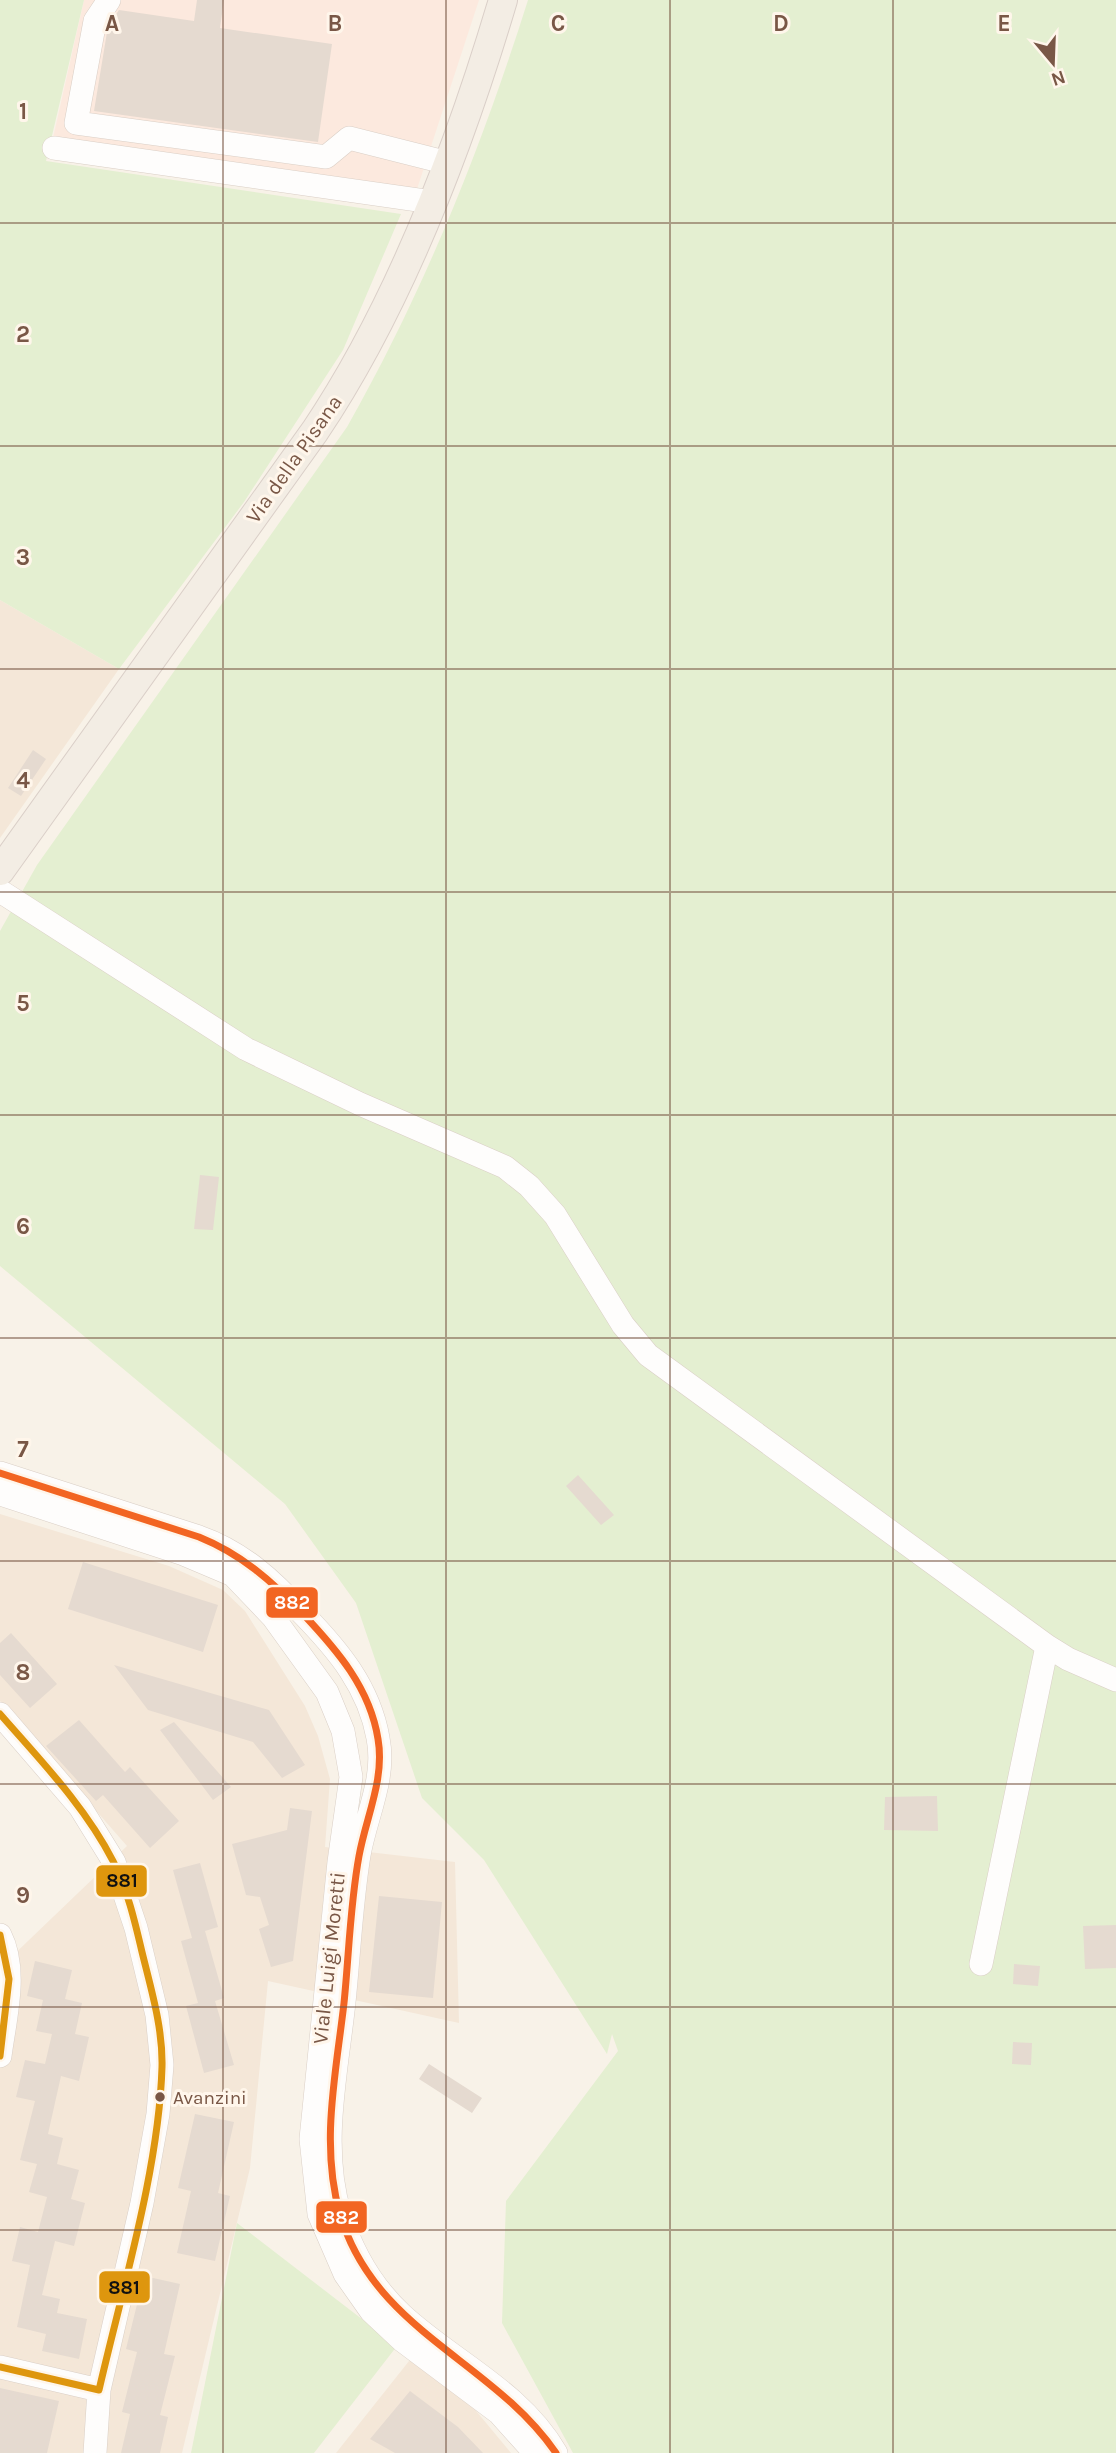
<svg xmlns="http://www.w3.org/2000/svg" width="1116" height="2453" font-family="Karla,sans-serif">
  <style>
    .residential { fill: #f4e7d8 }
    .commercial { fill: #fce9de }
    .green { fill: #e4efd1 }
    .building { fill: #e5dad0 }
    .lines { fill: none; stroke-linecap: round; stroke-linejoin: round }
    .minor-casing { stroke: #dacfc6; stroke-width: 24 }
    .major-casing { stroke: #dacfc8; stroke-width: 30 }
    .minor { stroke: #fefdfc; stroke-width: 23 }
    .major { stroke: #f3ede4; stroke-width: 28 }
    .bus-1-casing { stroke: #fff6eb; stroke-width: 12 }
    .bus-2-casing { stroke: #fff6eb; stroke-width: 12 }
    .bus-1 { stroke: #f26522; stroke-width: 7 }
    .bus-2 { stroke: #de960e; stroke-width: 7 }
    .grid { fill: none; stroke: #795746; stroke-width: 2; stroke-opacity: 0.55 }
    .bus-dot { fill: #795746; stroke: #fff6eb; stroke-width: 2.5 }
    .labels { text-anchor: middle; stroke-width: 6; stroke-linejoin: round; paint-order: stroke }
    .bus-label { font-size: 19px; fill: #795746; stroke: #fff6eb; text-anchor: start }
    .street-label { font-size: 21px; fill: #795746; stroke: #fff6eb }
    .grid-label { font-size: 23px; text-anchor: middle; font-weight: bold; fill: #795746; stroke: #fff6eb; stroke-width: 6; stroke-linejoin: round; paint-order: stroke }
    .line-badge { stroke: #fff6eb; stroke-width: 2.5 }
    .badge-label { font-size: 19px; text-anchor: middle; font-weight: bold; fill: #fff }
    .pale-badge-label { font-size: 19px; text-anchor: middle; font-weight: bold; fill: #111 }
  </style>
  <rect width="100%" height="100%" fill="#f8f2e8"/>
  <path class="residential" d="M 0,600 L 119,669 L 0,838 Z
    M 0,1514 L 169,1566 L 223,1590 L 245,1611 L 305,1706 L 318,1736 L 330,1779 L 325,1847 L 455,1862 L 459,2023 L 268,1981 L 250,2168 L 182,2453 L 0,2453 L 0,1959 L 4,1964 L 127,1846 L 0,1701 Z
    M 413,2356 L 472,2406 L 511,2453 L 336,2453 Z"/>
  <path class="commercial" d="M 84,0 L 479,0 L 417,189 L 53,138 Z"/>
  <path class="green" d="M 0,0 L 84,0 L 46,161 L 401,214 L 343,350 L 244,502 L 119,669 L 0,600 Z
    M 528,0 L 1116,0 L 1116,2453 L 573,2453 L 502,2323 L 506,2201 L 618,2051 L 612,2034 L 607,2054 L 484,1860 L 422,1798 L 356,1603 L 285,1504 L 0,1266 L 0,931 L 37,865 L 347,427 C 424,291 481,149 528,0 Z
    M 237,2223 L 397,2346 L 314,2453 L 191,2453 Z"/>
  <path class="building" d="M 197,0 L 224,0 L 220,28 L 332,44 L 318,142 L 94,111 L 108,26 L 119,10 L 194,21 Z
    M 33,750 L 46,759 L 21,796 L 8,788 Z
    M 200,1175 L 219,1177 L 213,1230 L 194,1229 Z
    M 578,1475 L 614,1515 L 601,1525 L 566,1486 Z
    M 83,1562 L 218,1605 L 203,1652 L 68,1609 Z
    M 11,1633 L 57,1684 L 30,1708 L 0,1675 L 0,1643 Z
    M 114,1665 L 269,1710 L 305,1765 L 282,1778 L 253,1742 L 148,1710 Z
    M 79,1720 L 125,1772 L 130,1767 L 179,1821 L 150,1848 L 103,1795 L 96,1801 L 46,1746 Z
    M 174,1722 L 231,1787 L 213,1800 L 160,1730 Z
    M 937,1796 L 938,1831 L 884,1830 L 885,1797 Z
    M 290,1808 L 312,1811 L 293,1961 L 271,1967 L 259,1929 L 269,1925 L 260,1897 L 246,1895 L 232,1844 L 287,1830 Z
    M 200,1863 L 218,1927 L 205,1931 L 224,1998 L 215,2001 L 234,2065 L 204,2073 L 186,2006 L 198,2003 L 181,1941 L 192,1938 L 173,1870 Z
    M 379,1896 L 442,1902 L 433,1998 L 369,1992 Z
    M 1116,1925 L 1116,1968 L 1085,1969 L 1083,1926 Z
    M 35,1961 L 72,1970 L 65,1999 L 82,2003 L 75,2034 L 89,2037 L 79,2081 L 61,2076 L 48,2134 L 63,2138 L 57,2164 L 79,2170 L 71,2199 L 85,2203 L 74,2246 L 55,2241 L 42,2295 L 60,2299 L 57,2313 L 87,2319 L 79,2359 L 42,2351 L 46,2334 L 17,2327 L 30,2265 L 12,2261 L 20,2227 L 38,2232 L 47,2197 L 29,2192 L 37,2164 L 20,2160 L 35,2101 L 16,2097 L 25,2060 L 45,2064 L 52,2034 L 36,2031 L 43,2000 L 27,1996 Z
    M 1014,1964 L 1040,1966 L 1038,1986 L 1013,1984 Z
    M 1013,2042 L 1032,2043 L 1031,2065 L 1012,2064 Z
    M 429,2064 L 482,2098 L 472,2113 L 419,2079 Z
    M 195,2114 L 234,2122 L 218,2193 L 230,2196 L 215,2261 L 177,2253 L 191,2191 L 178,2188 Z
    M 144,2276 L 180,2284 L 164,2354 L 175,2356 L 160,2415 L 168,2417 L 160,2453 L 121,2453 L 130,2414 L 122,2412 L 137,2352 L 126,2349 Z
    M 0,2388 L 59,2401 L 47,2453 L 0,2453 Z
    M 410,2391 L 458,2427 L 483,2453 L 395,2453 L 370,2439 Z"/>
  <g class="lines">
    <defs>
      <path id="minor" d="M 109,0 L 95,21 L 76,123 L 326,157 L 349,138 L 448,163
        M 54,148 L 432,202
        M 0,891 L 246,1049 L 360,1104 L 505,1167 L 529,1186 L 555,1215 L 623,1325 L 648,1355 L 1047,1646 L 1068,1659 L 1116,1680
        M 0,1473 L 199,1537 C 242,1552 273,1581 303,1614 C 338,1650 369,1687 378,1738 C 386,1779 366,1815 359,1855 C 351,1904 349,1954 344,2002 C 337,2070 319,2147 340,2214 C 352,2252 373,2288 402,2315 C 453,2362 520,2391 556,2453
        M 0,1494 L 181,1553 L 233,1575 L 273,1617 L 327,1692 L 343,1731 L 351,1777 L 339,1862 L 311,2139 L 319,2214 L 345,2274 L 371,2311 L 403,2341 L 499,2413 L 535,2453
        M 0,1714 L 80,1807 L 114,1862 L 136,1928 L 157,2015 L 162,2065 L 158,2114 L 142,2203 L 99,2390 L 95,2453
        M 0,1935 C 18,1970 5,2018 0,2056
        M 981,1964 L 1047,1646
        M 0,2367 L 99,2390"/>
      <path id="major" d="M 0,871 L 315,431 C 399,306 460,145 503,0"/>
    </defs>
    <use href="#minor" class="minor-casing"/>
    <use href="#major" class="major-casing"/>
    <use href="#minor" class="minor"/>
    <use href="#major" class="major"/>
    <defs>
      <path id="bus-1" d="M 0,1473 L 199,1537 C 241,1554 272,1581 303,1614 C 337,1650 370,1688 378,1739 C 385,1779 366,1817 359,1856 C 350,1905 349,1954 344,2003 C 336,2073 320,2145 340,2214 C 374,2331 492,2360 556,2453"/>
      <path id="bus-2" d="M 0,1714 C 40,1760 85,1806 113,1861 C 127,1888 135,1922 142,1952 C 151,1989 163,2028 162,2067 C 159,2169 122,2290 99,2390 L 0,2367
        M 0,1935 L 9,1979 L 0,2056"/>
    </defs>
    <use href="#bus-1" class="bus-1-casing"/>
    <use href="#bus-2" class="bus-2-casing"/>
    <use href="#bus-1" class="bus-1"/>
    <use href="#bus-2" class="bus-2"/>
  </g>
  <path class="grid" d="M 223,0 L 223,2453M 446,0 L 446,2453M 670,0 L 670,2453M 893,0 L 893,2453M 0,223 L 1116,223M 0,446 L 1116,446M 0,669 L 1116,669M 0,892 L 1116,892M 0,1115 L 1116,1115M 0,1338 L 1116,1338M 0,1561 L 1116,1561M 0,1784 L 1116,1784M 0,2007 L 1116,2007M 0,2230 L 1116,2230"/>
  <circle class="bus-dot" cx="160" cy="2097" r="6"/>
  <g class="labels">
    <g class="bus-label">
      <text x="173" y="2104">Avanzini</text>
    </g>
    <g class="street-label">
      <text transform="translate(294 459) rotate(-55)" y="7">Via della Pisana</text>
      <text transform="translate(329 1958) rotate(-84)" y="7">Viale Luigi Moretti</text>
    </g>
  </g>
  <g class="grid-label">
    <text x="112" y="31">A</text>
    <text x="335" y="31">B</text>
    <text x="558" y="31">C</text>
    <text x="781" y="31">D</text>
    <text x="1004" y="31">E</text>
    <text x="23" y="119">1</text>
    <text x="23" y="342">2</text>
    <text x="23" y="565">3</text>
    <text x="23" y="788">4</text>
    <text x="23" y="1011">5</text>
    <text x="23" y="1234">6</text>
    <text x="23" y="1457">7</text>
    <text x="23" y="1680">8</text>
    <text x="23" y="1903">9</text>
  </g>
  <g class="line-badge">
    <rect x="265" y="1586" width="54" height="33" rx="7" fill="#f26522"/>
    <rect x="95" y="1864" width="53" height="34" rx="7" fill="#de960e"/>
    <rect x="315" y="2200" width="53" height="34" rx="7" fill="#f26522"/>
    <rect x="98" y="2270" width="53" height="34" rx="7" fill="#de960e"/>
  </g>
  <g class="badge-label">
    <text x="292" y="1609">882</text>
    <text x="341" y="2224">882</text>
  </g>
  <g class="pale-badge-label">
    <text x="122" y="1887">881</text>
    <text x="124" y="2294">881</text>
  </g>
  <g transform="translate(1053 63) rotate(161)" stroke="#fff6eb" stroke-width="5" paint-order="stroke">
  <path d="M0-5L12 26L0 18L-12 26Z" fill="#795746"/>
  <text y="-10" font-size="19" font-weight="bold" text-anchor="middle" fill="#795746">N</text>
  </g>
</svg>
